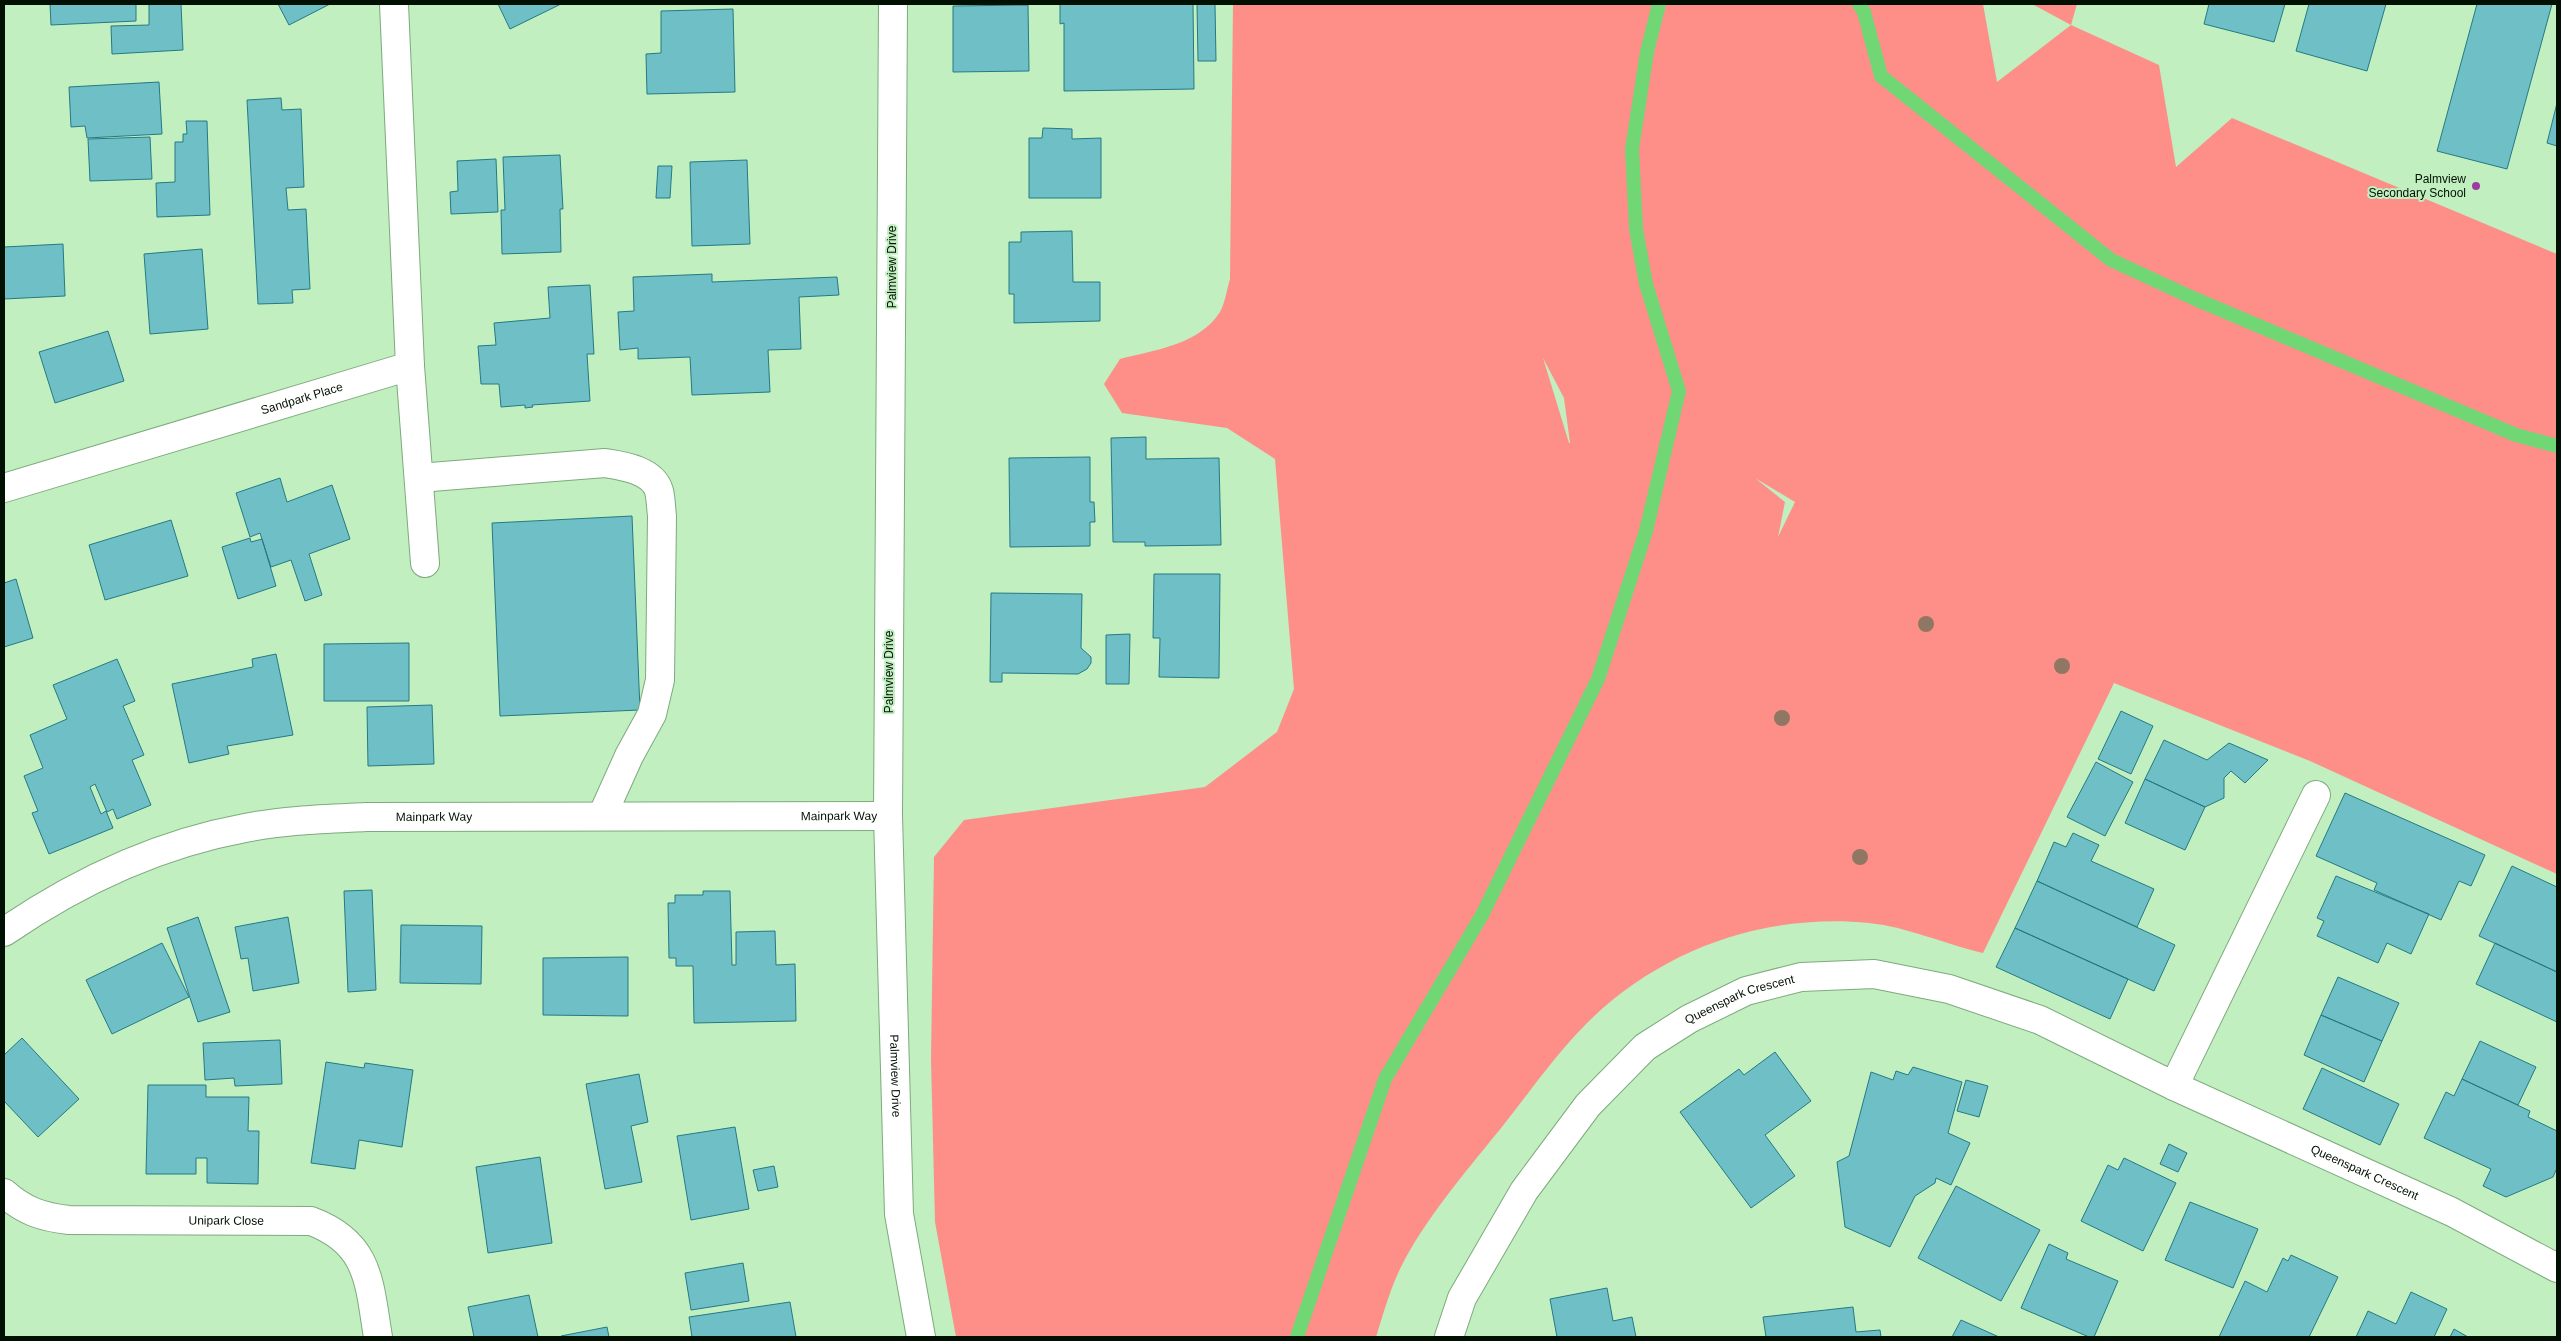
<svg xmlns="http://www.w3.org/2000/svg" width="2561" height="1341" font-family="Arial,sans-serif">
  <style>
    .green { fill: #fd8f88; fill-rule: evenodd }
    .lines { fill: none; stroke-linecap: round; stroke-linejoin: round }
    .stream { stroke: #71d674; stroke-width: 14 }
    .building { fill: #6fbfc7; stroke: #257a82 }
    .service-casing { stroke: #7eaa7d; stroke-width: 30 }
    .minor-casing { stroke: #7eaa7d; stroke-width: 30 }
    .tertiary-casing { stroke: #7eaa7d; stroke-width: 30 }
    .service { stroke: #fff; stroke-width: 28 }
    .minor { stroke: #fff; stroke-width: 28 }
    .tertiary { stroke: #fff; stroke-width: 28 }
    .tree { fill: #907764 }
    .poi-dot { fill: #9b3ba3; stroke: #c1efc0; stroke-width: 2 }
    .labels { text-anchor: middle; stroke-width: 4; stroke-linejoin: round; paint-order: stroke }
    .poi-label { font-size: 12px; fill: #021003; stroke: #c1efc0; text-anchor: end }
    .street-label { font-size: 12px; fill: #021003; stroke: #c1efc0 }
  </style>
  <rect width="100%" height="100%" fill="#c1efc0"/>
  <path class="green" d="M 1233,4 L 1983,4 L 1997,82 L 2071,25 L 2032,4 L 2077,4 L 2071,25 L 2159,65 L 2176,167 L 2232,118 L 2557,254 L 2557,874 L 2310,761 L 2114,683 L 1983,953 C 1944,944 1908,927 1869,923 C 1764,913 1662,949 1587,1023 C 1557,1053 1531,1090 1505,1123 C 1469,1168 1431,1211 1404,1261 C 1391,1285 1384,1312 1376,1337 L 956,1337 L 935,1222 L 931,1059 L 934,857 L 964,820 L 1205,787 L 1277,732 L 1294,689 L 1275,459 L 1227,428 L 1122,413 L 1104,384 L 1120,359 C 1154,350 1199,345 1220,312 C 1225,303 1227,289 1230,279 ZM 1543,358 L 1564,398 L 1570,443 L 1569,443 ZM 1755,478 L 1795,502 L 1778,537 L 1785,502 Z"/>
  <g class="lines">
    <path class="stream" d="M 1859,4 L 1864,12 L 1881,76 L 2111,260 L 2193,298 L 2516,435 L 2557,446
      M 1297,1337 L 1385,1079 L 1482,915 L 1598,679 L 1646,531 L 1679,391 L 1646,284 L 1636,229 L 1632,149 L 1647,52 L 1659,4"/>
  </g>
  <path class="building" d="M 50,4 L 136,4 L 136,21 L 51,25 Z
    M 149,4 L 181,4 L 183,50 L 112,54 L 111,26 L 149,25 Z
    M 278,4 L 330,4 L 289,25 Z
    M 498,4 L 561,4 L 510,29 Z
    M 1060,4 L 1193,4 L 1194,89 L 1064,91 L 1064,23 L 1060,24 Z
    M 1197,4 L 1215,4 L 1216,61 L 1198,61 Z
    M 2209,4 L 2285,4 L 2274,42 L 2204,24 Z
    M 2309,4 L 2386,4 L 2367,71 L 2296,51 Z
    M 2477,4 L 2552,4 L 2507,169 L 2437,151 Z
    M 1028,5 L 1029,71 L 953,72 L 953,6 Z
    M 733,9 L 735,92 L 647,94 L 646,54 L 661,53 L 661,11 Z
    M 159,82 L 162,134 L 87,138 L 85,126 L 71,127 L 69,87 Z
    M 281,98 L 282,110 L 301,109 L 304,187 L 286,188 L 288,210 L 306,209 L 310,289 L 292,290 L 293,303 L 258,304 L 247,100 Z
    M 2557,103 L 2557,146 L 2547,143 Z
    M 186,121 L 207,121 L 210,215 L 157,217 L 156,183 L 175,182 L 175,142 L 183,142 L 183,134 L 187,134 Z
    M 1043,128 L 1072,129 L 1072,139 L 1101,138 L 1101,198 L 1029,198 L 1029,138 L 1042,138 Z
    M 150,137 L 152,179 L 90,181 L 88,139 Z
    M 560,155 L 563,209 L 560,209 L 561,252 L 502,254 L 501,210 L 505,210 L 503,157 Z
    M 496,159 L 498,212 L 451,214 L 450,192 L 458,191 L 457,161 Z
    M 747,160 L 750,244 L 692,246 L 690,162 Z
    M 658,166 L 672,166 L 670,198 L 656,198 Z
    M 1072,231 L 1073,282 L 1100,282 L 1100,321 L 1014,323 L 1014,294 L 1009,294 L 1009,242 L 1021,242 L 1021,232 Z
    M 63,244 L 65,296 L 4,299 L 4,247 Z
    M 202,249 L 208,329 L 150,334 L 144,254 Z
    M 712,274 L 712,282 L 837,277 L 839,295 L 799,297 L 801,349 L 768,350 L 770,392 L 692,395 L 690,357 L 638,359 L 638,348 L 620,350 L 618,312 L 634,311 L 633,277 Z
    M 590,285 L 594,354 L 587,354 L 590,401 L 532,405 L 533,407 L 525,408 L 525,405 L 501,407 L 499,384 L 481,384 L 478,346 L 496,345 L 494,323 L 550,318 L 548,287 Z
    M 108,331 L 124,381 L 55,403 L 39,352 Z
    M 1146,437 L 1146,459 L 1219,458 L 1221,545 L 1145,546 L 1145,542 L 1113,542 L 1111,438 Z
    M 1090,457 L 1090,502 L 1094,502 L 1095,522 L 1090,522 L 1090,546 L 1010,547 L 1009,458 Z
    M 280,478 L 287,502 L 332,485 L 350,539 L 309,554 L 322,595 L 305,601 L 291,560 L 271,567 L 260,533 L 250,537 L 236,493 Z
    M 632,516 L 640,710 L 500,716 L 492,523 Z
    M 171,520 L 188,576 L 105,600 L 89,545 Z
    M 250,538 L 251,542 L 262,539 L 276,586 L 238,599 L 222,547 Z
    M 1154,574 L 1220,574 L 1219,678 L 1159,677 L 1160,638 L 1153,638 Z
    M 16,579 L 33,638 L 4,647 L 4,583 Z
    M 991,593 L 1082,594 L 1081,648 L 1091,657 L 1091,663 L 1087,669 L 1078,674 L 1002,673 L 1002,682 L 990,682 Z
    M 1130,634 L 1129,684 L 1106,684 L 1106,635 Z
    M 409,643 L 409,701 L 324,701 L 324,644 Z
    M 276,654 L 293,735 L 227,746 L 229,754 L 189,763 L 172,684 L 253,667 L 252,659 Z
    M 117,659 L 135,701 L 123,706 L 144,755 L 132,760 L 151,805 L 117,819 L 113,809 L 107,812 L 95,784 L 90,787 L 101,814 L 106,811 L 113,828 L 49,854 L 32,813 L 38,811 L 24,776 L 43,768 L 30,735 L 67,719 L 53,685 Z
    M 432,705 L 434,764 L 368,766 L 367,707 Z
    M 2121,711 L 2153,726 L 2131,774 L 2098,759 Z
    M 2164,740 L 2207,760 L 2229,743 L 2268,760 L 2245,783 L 2231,771 L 2224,778 L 2224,798 L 2205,807 L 2145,779 Z
    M 2096,762 L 2133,782 L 2105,836 L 2067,817 Z
    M 2145,779 L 2205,807 L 2185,850 L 2125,823 Z
    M 2345,793 L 2485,855 L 2471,886 L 2459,881 L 2441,920 L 2374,890 L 2377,883 L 2316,856 Z
    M 2073,833 L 2099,845 L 2091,861 L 2154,889 L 2137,927 L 2037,881 L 2054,842 L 2066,847 Z
    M 2512,866 L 2557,887 L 2557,972 L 2479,936 Z
    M 2336,876 L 2429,914 L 2411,954 L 2387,943 L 2378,963 L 2317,936 L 2324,921 L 2317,918 Z
    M 2037,881 L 2175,945 L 2154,991 L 2015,928 Z
    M 372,890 L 376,990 L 348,992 L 344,891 Z
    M 703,891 L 730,891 L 732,965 L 736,965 L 736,932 L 775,931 L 776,965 L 795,964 L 796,1021 L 694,1023 L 693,966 L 676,966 L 676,958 L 669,958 L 668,903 L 675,903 L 675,895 L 703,895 Z
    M 198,917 L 230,1012 L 198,1022 L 167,928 Z
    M 288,917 L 299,983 L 253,991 L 248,958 L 241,959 L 235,927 Z
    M 401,925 L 482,926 L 481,984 L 400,983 Z
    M 2015,928 L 2128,979 L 2110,1019 L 1996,967 Z
    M 162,943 L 189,997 L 112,1034 L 86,980 Z
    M 2495,943 L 2557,972 L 2557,1022 L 2476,984 Z
    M 628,957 L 628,1016 L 543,1015 L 543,958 Z
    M 2338,977 L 2399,1003 L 2382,1041 L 2321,1015 Z
    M 2321,1015 L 2382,1041 L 2364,1082 L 2304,1055 Z
    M 22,1038 L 79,1099 L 38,1137 L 4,1101 L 4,1055 Z
    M 280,1040 L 282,1084 L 235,1086 L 234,1078 L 205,1080 L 203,1043 Z
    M 2480,1041 L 2536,1067 L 2518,1105 L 2462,1079 Z
    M 1775,1052 L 1811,1101 L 1765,1135 L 1795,1176 L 1751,1208 L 1680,1112 L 1739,1069 L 1744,1075 Z
    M 326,1062 L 364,1068 L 365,1063 L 413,1070 L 402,1147 L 359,1140 L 355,1169 L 311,1163 Z
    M 1913,1067 L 1962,1082 L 1948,1133 L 1970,1143 L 1951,1185 L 1936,1178 L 1935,1183 L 1915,1196 L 1890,1247 L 1845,1227 L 1837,1162 L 1849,1156 L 1871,1072 L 1893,1080 L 1896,1071 L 1908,1075 Z
    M 2322,1068 L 2399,1104 L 2380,1145 L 2303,1109 Z
    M 639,1074 L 648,1122 L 631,1126 L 642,1182 L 605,1189 L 586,1084 Z
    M 2462,1079 L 2530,1111 L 2528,1117 L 2557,1131 L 2557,1168 L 2553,1177 L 2506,1197 L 2483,1186 L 2491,1169 L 2424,1138 L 2446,1092 L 2454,1096 Z
    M 1966,1080 L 1988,1086 L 1979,1117 L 1957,1111 Z
    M 148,1085 L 206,1085 L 206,1097 L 249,1097 L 248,1131 L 259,1131 L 258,1184 L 207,1183 L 207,1158 L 196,1158 L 196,1174 L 146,1174 Z
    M 735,1127 L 749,1209 L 691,1220 L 677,1136 Z
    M 2169,1144 L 2187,1153 L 2178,1172 L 2160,1164 Z
    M 540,1157 L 552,1243 L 488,1253 L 476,1167 Z
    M 2124,1158 L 2176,1183 L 2143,1251 L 2081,1221 L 2108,1165 L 2118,1170 Z
    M 774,1166 L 778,1187 L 758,1191 L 753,1170 Z
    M 1956,1186 L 2040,1230 L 2001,1301 L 1918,1258 Z
    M 2190,1202 L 2258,1229 L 2233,1288 L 2165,1260 Z
    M 2049,1244 L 2068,1253 L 2066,1259 L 2118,1281 L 2094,1337 L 2089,1337 L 2021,1308 Z
    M 2291,1255 L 2338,1277 L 2309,1337 L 2219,1337 L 2245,1281 L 2267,1292 L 2283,1258 L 2288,1261 Z
    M 743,1263 L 749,1301 L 691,1310 L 685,1273 Z
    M 1607,1288 L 1613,1321 L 1632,1317 L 1636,1337 L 1557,1337 L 1550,1299 Z
    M 2411,1292 L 2447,1309 L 2434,1337 L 2356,1337 L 2368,1311 L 2396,1324 Z
    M 529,1295 L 538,1337 L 474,1337 L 468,1307 Z
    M 790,1302 L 796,1337 L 692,1337 L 689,1317 Z
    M 1853,1307 L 1856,1332 L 1880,1330 L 1881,1337 L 1766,1337 L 1763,1317 Z
    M 1961,1320 L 1999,1337 L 1952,1337 Z
    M 607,1327 L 609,1337 L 561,1337 L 561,1336 Z
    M 2454,1329 L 2468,1337 L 2450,1337 Z"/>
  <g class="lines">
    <defs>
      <path id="service" d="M 394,4 L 410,366
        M 419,478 L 605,463 C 623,466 653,470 659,491 C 661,499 661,508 662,516 L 660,680 L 652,714 L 629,756 L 602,816"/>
      <g id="minor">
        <path id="s1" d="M 4,488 L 410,366 L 425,563"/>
        <path id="s2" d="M 4,932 C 77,882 158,844 245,828 C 285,820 326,819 366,817 L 888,816"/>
        <path d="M 2174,1086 L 2316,795"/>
        <path id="s3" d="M 4,1193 C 24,1211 42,1217 69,1220 L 311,1221 C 370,1243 369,1283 378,1337"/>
        <path id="s4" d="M 1449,1337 L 1462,1298 L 1524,1191 L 1588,1105 L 1645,1047 L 1689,1019 L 1746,991 L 1801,977 L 1874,974 L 1949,989 L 2040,1020 L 2174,1086 L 2452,1212 L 2557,1268"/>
      </g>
      <g id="tertiary">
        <path id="s5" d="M 893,4 L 888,816 L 899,1214 L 921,1337"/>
      </g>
    </defs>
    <use href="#service" class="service-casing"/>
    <use href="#minor" class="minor-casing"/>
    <use href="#tertiary" class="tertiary-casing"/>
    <use href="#service" class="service"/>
    <use href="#minor" class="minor"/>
    <use href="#tertiary" class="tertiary"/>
  </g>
  <g class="tree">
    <circle cx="1926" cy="624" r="8"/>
    <circle cx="2062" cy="666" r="8"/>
    <circle cx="1782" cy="718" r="8"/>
    <circle cx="1860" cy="857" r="8"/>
  </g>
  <circle class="poi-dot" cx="2476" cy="186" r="5"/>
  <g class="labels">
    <g class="poi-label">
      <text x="2466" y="183">Palmview<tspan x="2466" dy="14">Secondary School</tspan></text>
    </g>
    <g class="street-label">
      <text transform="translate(892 267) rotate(-90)" y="4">Palmview Drive</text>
      <text dy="4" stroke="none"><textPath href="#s1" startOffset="311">Sandpark Place</textPath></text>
      <text transform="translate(889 672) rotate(-90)" y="4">Palmview Drive</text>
      <text dy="4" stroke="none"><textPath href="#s2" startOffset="859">Mainpark Way</textPath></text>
      <text dy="4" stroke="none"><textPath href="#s2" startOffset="454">Mainpark Way</textPath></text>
      <text dy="4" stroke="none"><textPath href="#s4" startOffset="460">Queenspark Crescent</textPath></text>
      <text dy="4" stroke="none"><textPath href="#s5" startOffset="1072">Palmview Drive</textPath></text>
      <text dy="4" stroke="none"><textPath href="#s4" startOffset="1130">Queenspark Crescent</textPath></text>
      <text dy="4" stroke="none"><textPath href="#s3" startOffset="229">Unipark Close</textPath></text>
    </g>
  </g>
  <rect width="2561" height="1341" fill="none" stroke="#021003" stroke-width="10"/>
</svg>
